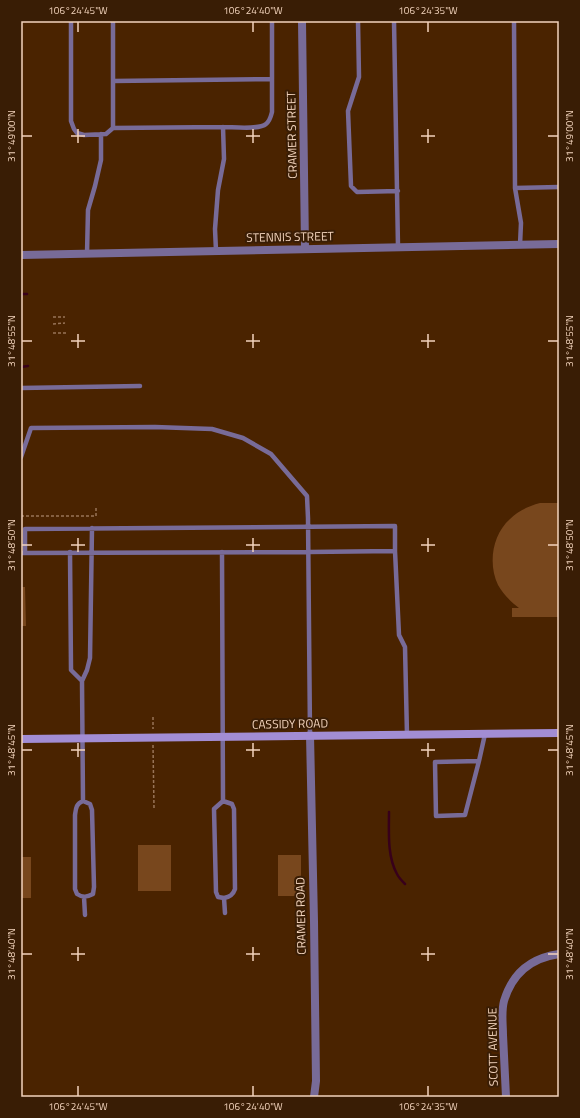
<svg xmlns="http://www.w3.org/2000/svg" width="580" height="1118" font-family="'Titillium Web',sans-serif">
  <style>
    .green { fill: #78471d }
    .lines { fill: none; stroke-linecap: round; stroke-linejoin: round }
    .stream { stroke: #38001a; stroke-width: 2.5 }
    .path { stroke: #987457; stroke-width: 1.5; stroke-dasharray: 3 2; stroke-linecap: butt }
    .lane { stroke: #786b98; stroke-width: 4.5 }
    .street { stroke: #786b98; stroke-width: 8 }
    .secondary { stroke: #a28dd4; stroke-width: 8 }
    .ticks { fill: none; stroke: #f3d4bd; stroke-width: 1.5 }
    .labels { text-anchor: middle; stroke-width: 4; stroke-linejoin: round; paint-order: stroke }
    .street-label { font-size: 12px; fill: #f3d4bd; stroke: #391d05 }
    .neatline { fill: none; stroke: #f3d4bd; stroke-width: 1.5 }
    .ticks-label { font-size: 10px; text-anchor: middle; fill: #f3d4bd }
  </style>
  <rect width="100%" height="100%" fill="#4a2300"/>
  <path class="green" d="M 540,503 L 559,503 L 559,617 L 512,617 L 512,608 L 519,608 C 511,602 503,594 498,585 C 488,564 492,535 510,519 C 518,511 529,506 540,503 Z
    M 21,587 L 25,587 L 26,626 L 21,626 Z
    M 138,845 L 171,845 L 171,891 L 138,891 Z
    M 278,855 L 301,855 L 301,896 L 278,896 Z
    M 21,857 L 31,857 L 31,898 L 21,898 Z"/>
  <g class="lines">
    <path class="stream" d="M 21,294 L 27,294
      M 21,367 L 28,366
      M 389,812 C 389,832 387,856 397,874 C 399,878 402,881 405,884"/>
    <path class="path" d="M 53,317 L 65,317
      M 53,324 L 65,323
      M 53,333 L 66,333
      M 21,516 L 96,516 L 96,506
      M 558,635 L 559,635
      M 153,717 L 153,729
      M 153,745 L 154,808"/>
    <path class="lane" d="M 71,21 L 71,121 L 74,129 L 77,133 L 84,135 L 106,134 L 113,128 L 223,127
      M 113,21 L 113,128
      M 358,21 L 359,77 L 348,111 L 351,186 L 357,192 L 398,191
      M 394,21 L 398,247
      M 514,21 L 515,188 L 559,187
      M 113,81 L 272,79
      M 515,188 L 521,223 L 520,245
      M 216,251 L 215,229 L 218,190 L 224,159 L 223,127 C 234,127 259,130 266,124 C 270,121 271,116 272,112 L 272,21
      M 87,254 L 88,210 L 95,186 L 101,160 L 101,134
      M 21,388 L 140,386
      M 21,457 L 31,428 L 155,427 L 212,429 L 243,438 L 271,454 L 307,496 L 308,518 L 310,735
      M 395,551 L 399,635 L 405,647 L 407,735
      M 70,552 L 71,670 L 82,681 L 87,670 L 90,658 L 92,528
      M 222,552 L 223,801
      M 21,553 L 309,552 L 395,551 L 395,526 L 25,529 L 25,552
      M 82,681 L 83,801
      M 479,761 L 465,815 L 436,816 L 435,762 L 479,761 L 485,734
      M 83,801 L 90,804 L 92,810 L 94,887 L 93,894 C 87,897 83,898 77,894 L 75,889 L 75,815 C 76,808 76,804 83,801 Z
      M 84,897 L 85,915
      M 224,898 C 230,897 233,895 235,889 L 234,809 L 232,804 L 223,801 L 214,809 L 216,892 L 218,897 L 224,898 L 225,913"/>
    <path class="street" d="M 302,21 L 305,248
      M 21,255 L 559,244
      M 310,735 L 314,921 L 316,1081 L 314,1097
      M 506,1097 C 505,1076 504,1056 503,1035 C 503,1025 501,1012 504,1001 C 512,974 531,958 559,954"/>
    <path class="secondary" d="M 21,739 L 559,733"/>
  </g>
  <path class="ticks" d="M 78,22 L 78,32M 253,22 L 253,32M 428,22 L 428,32M 78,129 L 78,143M 253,129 L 253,143M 428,129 L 428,143M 22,136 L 32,136M 71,136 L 85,136M 246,136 L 260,136M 421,136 L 435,136M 548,136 L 558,136M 78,334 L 78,348M 253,334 L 253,348M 428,334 L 428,348M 22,341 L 32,341M 71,341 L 85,341M 246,341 L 260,341M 421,341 L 435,341M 548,341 L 558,341M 78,538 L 78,552M 253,538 L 253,552M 428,538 L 428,552M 22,545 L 32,545M 71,545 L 85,545M 246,545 L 260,545M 421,545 L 435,545M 548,545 L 558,545M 78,743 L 78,757M 253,743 L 253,757M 428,743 L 428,757M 22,750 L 32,750M 71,750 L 85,750M 246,750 L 260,750M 421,750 L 435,750M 548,750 L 558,750M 78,947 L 78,961M 253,947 L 253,961M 428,947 L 428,961M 22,954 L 32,954M 71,954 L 85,954M 246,954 L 260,954M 421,954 L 435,954M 548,954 L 558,954M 78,1086 L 78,1096M 253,1086 L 253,1096M 428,1086 L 428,1096"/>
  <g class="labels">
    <g class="street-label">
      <text transform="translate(292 135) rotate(-91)" y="4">CRAMER STREET</text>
      <text transform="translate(290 237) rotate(-1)" y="4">STENNIS STREET</text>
      <text transform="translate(290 724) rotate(-1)" y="4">CASSIDY ROAD</text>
      <text transform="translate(301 916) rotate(-91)" y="4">CRAMER ROAD</text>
      <text transform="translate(493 1047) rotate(-91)" y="4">SCOTT AVENUE</text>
    </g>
  </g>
  <rect width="580" height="1118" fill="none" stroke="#391d05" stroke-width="44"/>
  <rect x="22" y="22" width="536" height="1074" class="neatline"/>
  <g class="ticks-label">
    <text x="78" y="14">106°24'45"W</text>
    <text x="253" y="14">106°24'40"W</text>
    <text x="428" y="14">106°24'35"W</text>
    <text transform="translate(11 136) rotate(-90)" y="4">31°49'00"N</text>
    <text transform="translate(569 136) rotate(-90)" y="4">31°49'00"N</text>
    <text transform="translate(11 341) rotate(-90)" y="4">31°48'55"N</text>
    <text transform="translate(569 341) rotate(-90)" y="4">31°48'55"N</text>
    <text transform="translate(11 545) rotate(-90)" y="4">31°48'50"N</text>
    <text transform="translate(569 545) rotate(-90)" y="4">31°48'50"N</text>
    <text transform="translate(11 750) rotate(-90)" y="4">31°48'45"N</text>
    <text transform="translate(569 750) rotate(-90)" y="4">31°48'45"N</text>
    <text transform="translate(11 954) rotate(-90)" y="4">31°48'40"N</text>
    <text transform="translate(569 954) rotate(-90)" y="4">31°48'40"N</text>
    <text x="78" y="1110">106°24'45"W</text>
    <text x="253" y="1110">106°24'40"W</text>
    <text x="428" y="1110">106°24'35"W</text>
  </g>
</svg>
